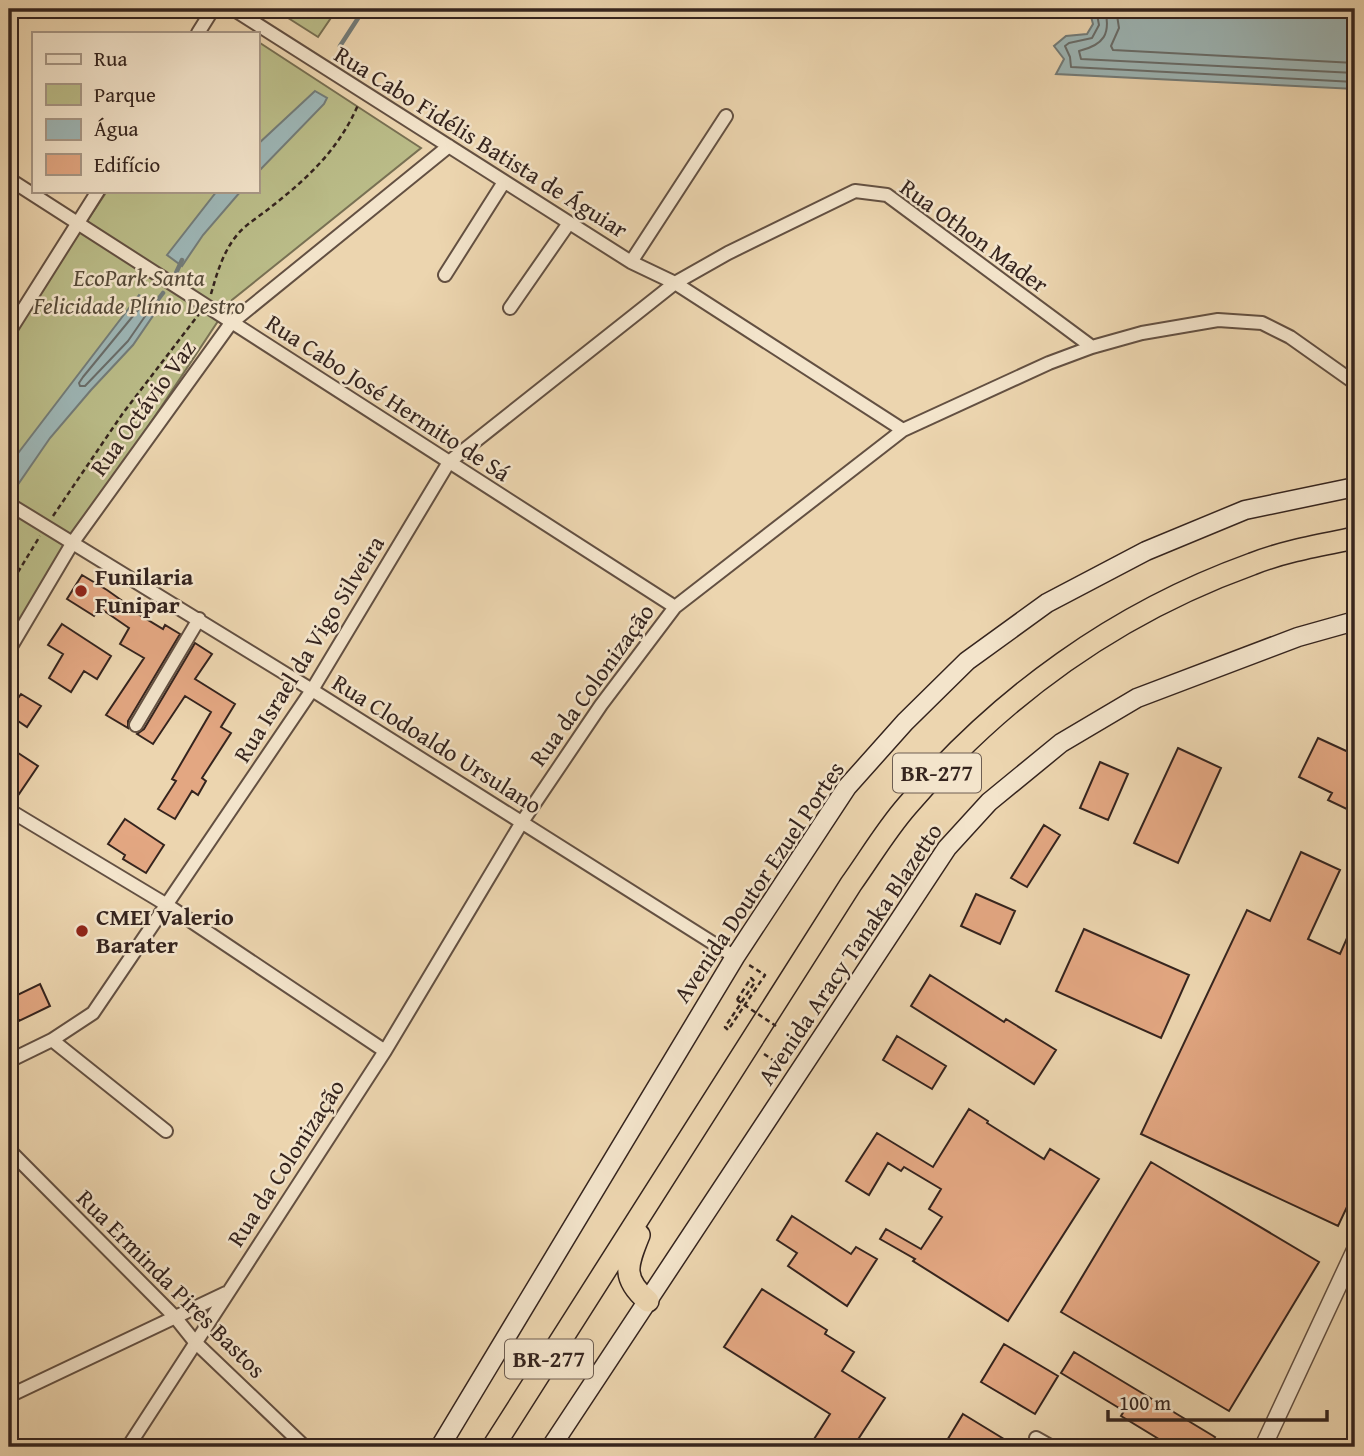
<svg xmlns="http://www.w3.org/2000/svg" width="1364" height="1456" font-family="'Gentium Book Plus',serif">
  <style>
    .green { fill: #babc88; stroke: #787053; stroke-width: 2 }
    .water { fill: #9db6b6; stroke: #737c79; stroke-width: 2 }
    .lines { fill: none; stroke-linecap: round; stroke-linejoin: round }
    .shore { stroke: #696d6a; stroke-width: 2 }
    .stream { stroke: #737c79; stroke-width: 4.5 }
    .building { fill: #e3a782; stroke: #35241e; stroke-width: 2 }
    .minor-casing { stroke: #635042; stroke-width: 16 }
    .tertiary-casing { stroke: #635042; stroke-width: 19 }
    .secondary-casing { stroke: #35241e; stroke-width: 21 }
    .trunk-casing { stroke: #35241e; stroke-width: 24 }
    .path { stroke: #35241e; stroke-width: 2.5; stroke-dasharray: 5 3.5; stroke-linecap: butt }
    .minor { stroke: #f3e4cb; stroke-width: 12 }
    .tertiary { stroke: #f3e4cb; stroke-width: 16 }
    .secondary { stroke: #f3e4cb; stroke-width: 18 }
    .trunk { stroke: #ecd5af; stroke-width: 21 }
    .path-bridge { stroke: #35241e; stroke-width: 2.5; stroke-dasharray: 5 3.5; stroke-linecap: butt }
    .poi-dot { fill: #8f2418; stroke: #f3e4cb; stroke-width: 2.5 }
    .labels { text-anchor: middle; stroke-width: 5; stroke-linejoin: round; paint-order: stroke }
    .shield { fill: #f3e4cb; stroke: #6e5e52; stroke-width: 2 }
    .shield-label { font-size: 23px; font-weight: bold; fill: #35241e }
    .street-label { font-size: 24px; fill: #35241e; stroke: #f3e4cb }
    .park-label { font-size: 24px; font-style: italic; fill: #564a38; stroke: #f3e4cb }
    .poi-label { font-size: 24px; font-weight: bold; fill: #35241e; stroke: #f3e4cb; text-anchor: start }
  </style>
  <rect width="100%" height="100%" fill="#ecd5af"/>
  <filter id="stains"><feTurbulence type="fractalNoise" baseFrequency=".00286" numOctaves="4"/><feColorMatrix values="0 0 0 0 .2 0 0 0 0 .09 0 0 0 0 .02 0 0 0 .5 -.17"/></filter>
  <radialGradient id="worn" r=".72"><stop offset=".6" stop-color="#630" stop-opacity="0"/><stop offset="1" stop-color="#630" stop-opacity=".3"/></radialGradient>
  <path class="green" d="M 274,9 L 337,9 L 318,37 Z
    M 257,41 L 421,148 L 232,300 L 9,637 L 9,339 L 107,191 L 257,191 Z"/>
  <path class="water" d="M 1089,9 L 1355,9 L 1355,89 L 1056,74 L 1064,59 L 1054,46 L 1066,36 L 1087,34 L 1093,24 Z
    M 315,91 L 327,98 L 324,104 L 257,173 L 257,145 Z
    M 217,191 L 241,191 L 203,235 L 182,266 L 167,255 Z
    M 139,295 L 159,307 L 133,345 L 91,390 L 50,438 L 19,483 L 9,475 L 9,465 Z"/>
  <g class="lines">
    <path class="shore" d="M 1096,9 L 1099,25 L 1092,38 L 1069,43 L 1065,46 L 1070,57 L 1071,67 L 1355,82
      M 1105,9 C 1111,34 1104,45 1079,51 L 1081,59 L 1355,73
      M 1116,9 L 1119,28 L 1111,46 L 1113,50 L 1355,63
      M 142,305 L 147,308 L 148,312 L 128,341 L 85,386 L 80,386 L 79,383 L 83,377 Z"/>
    <path class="stream" d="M 340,46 L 364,9
      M 176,273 L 182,260
      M 153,306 L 163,293"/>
  </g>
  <path class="building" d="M 82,575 L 107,590 L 131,607 L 130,609 L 163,629 L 165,625 L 180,634 L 128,721 L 128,728 L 106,715 L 144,658 L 120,644 L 129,628 L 100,608 L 94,616 L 67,599 Z
    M 62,624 L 111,656 L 97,679 L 84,671 L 71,692 L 49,678 L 63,654 L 48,645 Z
    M 195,643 L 212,654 L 195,679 L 235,704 L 221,727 L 231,733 L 202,778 L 206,781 L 198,795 L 192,791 L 175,819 L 158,809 L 176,781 L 172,779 L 211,712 L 185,696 L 153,744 L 137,734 L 144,729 Z
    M 21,694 L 41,706 L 27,727 L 9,715 L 9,701 L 14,704 Z
    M 1318,738 L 1355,755 L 1355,813 L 1328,800 L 1332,793 L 1299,777 Z
    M 9,747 L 38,766 L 19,794 L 9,787 Z
    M 1178,748 L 1221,768 L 1178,863 L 1134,843 Z
    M 1100,762 L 1128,774 L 1108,820 L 1080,808 Z
    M 125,819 L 164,845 L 146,873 L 123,859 L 125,855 L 108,844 Z
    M 1044,825 L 1060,835 L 1027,887 L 1011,878 Z
    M 1301,852 L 1340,870 L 1308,939 L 1340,954 L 1355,920 L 1355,1190 L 1338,1226 L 1141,1134 L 1247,910 L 1270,921 Z
    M 976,894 L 1015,911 L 1000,944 L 961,926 Z
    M 1084,929 L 1189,975 L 1161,1038 L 1056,991 Z
    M 930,975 L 1004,1022 L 1006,1019 L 1056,1050 L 1034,1084 L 911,1006 Z
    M 40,984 L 50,1006 L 19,1021 L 9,999 Z
    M 897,1036 L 946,1066 L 932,1089 L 883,1060 Z
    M 969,1109 L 988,1121 L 987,1123 L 1044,1159 L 1050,1149 L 1099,1179 L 1008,1321 L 913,1261 L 915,1259 L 880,1239 L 886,1229 L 921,1249 L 942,1217 L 929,1209 L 941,1189 L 904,1167 L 901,1171 L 888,1163 L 869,1195 L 846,1181 L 877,1133 L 933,1167 Z
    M 1151,1162 L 1319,1262 L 1229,1411 L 1061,1312 Z
    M 792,1216 L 851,1254 L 856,1247 L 877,1259 L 847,1306 L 788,1266 L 797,1253 L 777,1240 Z
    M 762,1289 L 827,1330 L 825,1334 L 854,1352 L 842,1371 L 885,1398 L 853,1447 L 809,1447 L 830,1414 L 724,1347 Z
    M 1004,1344 L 1058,1376 L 1035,1414 L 981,1382 Z
    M 1074,1352 L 1215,1437 L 1209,1447 L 1172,1447 L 1121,1416 L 1124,1411 L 1061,1373 Z
    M 963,1414 L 1017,1447 L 943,1447 Z"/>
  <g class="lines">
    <defs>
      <path id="minor" d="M 233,9 L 631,262 L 675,283 L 903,430
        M 198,33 L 213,9
        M 9,179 L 675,607
        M 631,262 L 726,116
        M 445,275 L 504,182
        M 510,308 L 569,223
        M 9,332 L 98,191
        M 9,504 L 312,690 L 735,957
        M 9,650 L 73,542 L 231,323 L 449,146
        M 136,725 L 199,619
        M 9,810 L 167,905 L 385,1051
        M 52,1040 L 166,1131
        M 9,1061 L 52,1040 L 93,1013 L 312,690 L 449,462 L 675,283 L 728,253 L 855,191 L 887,195 L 1092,347
        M 9,1150 L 175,1317 L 195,1342 L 305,1447
        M 9,1396 L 226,1293
        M 1036,1438 L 1052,1447
        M 128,1447 L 385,1051 L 522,822 L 601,705 L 675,607 L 903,430 L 1049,363 L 1092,347 L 1142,333 L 1218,320 L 1262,323 L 1290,337 L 1355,383"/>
      <path id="tertiary" d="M 1263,1447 L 1355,1250"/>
      <path id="secondary" d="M 440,1447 L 735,957 L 847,787 L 905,722 L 967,661 L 1047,603 L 1146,551 L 1245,510 L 1355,487
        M 551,1447 L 947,848 L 989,802 L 1061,743 L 1137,698 L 1298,637 L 1355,621"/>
      <path id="trunk" d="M 639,1235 C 627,1265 621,1278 648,1301
        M 493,1447 L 851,884 C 869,859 886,830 907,806 C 1000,697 1116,613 1252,564 C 1285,551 1321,545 1355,538"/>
    </defs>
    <use href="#minor" class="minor-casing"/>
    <use href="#tertiary" class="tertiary-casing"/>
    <use href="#secondary" class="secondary-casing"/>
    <use href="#trunk" class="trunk-casing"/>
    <path class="path" d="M 211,294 C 217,273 223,252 237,235 C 246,224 260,216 271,207 C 308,178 339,149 358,105
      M 53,516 L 123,413 L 199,314
      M 9,587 L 40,536
      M 737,1000 L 751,978 L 755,982 L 725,1027 L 728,1030 L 765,975 L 749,965
      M 764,1054 L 785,1068"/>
    <use href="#minor" class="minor"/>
    <use href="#tertiary" class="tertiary"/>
    <use href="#secondary" class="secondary"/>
    <use href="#trunk" class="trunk"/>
    <path class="path-bridge" d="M 737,1000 L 776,1026"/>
  </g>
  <g class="poi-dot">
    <circle cx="81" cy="591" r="7"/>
    <circle cx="82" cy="931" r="7"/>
  </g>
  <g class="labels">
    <g class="shield">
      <rect x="893" y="753.5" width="88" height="39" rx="5"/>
      <rect x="505" y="1339.5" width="88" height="39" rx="5"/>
    </g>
    <g class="shield-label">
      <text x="937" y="781">BR-277</text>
      <text x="549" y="1367">BR-277</text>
    </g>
    <g class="street-label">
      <text transform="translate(481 142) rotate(32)" y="8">Rua Cabo Fidélis Batista de Águiar</text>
      <text transform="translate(974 236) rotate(36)" y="8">Rua Othon Mader</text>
      <text transform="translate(388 398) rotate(33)" y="8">Rua Cabo José Hermito de Sá</text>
      <text transform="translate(143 408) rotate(-54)" y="8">Rua Octávio Vaz</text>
      <text transform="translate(309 649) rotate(-58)" y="8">Rua Israel da Vigo Silveira</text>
      <text transform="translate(592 685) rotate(-54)" y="8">Rua da Colonização</text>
      <text transform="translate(437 744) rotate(32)" y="8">Rua Clodoaldo Ursulano</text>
      <text transform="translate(759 882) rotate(-56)" y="8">Avenida Doutor Ezuel Portes</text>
      <text transform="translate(850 954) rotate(-56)" y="8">Avenida Aracy Tanaka Blazetto</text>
      <text transform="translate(286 1163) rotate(-57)" y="8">Rua da Colonização</text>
      <text transform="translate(171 1284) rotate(45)" y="8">Rua Erminda Pires Bastos</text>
    </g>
    <g class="park-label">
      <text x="139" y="286">EcoPark Santa<tspan x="139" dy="28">Felicidade Plínio Destro</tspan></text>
    </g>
    <g class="poi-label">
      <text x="95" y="585">Funilaria<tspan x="95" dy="28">Funipar</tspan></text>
      <text x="96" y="925">CMEI Valerio<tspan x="96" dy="28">Barater</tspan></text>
    </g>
  </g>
  <rect width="1364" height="1456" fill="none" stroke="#ecd5af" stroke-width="35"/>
  <rect x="10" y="10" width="1343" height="1435" fill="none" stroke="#35241e" stroke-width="3.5"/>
  <rect x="18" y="18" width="1329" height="1421" fill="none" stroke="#35241e" stroke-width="2"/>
  <rect x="32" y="32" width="228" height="161" fill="#f3e4cb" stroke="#a79786" stroke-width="2"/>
  <rect x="46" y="54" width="35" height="10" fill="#f3e4cb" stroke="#a79786" stroke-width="2"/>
  <text x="94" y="66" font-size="21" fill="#35241e">Rua</text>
  <rect x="46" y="84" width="35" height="21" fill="#babc88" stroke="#a79786" stroke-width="2"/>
  <text x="94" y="102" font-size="21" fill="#35241e">Parque</text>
  <rect x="46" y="119" width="35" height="21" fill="#9db6b6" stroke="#a79786" stroke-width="2"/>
  <text x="94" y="136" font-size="21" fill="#35241e">Água</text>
  <rect x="46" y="154" width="35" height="21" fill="#e3a782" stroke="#a79786" stroke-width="2"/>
  <text x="94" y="172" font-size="21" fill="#35241e">Edifício</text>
  <path d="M1108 1410v10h219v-10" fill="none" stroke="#35241e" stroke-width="3.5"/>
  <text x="1119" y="1410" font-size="21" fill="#35241e" stroke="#f3e4cb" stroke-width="5" paint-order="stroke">100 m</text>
  <rect width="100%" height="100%" filter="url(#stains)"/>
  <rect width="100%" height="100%" fill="url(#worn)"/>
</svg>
